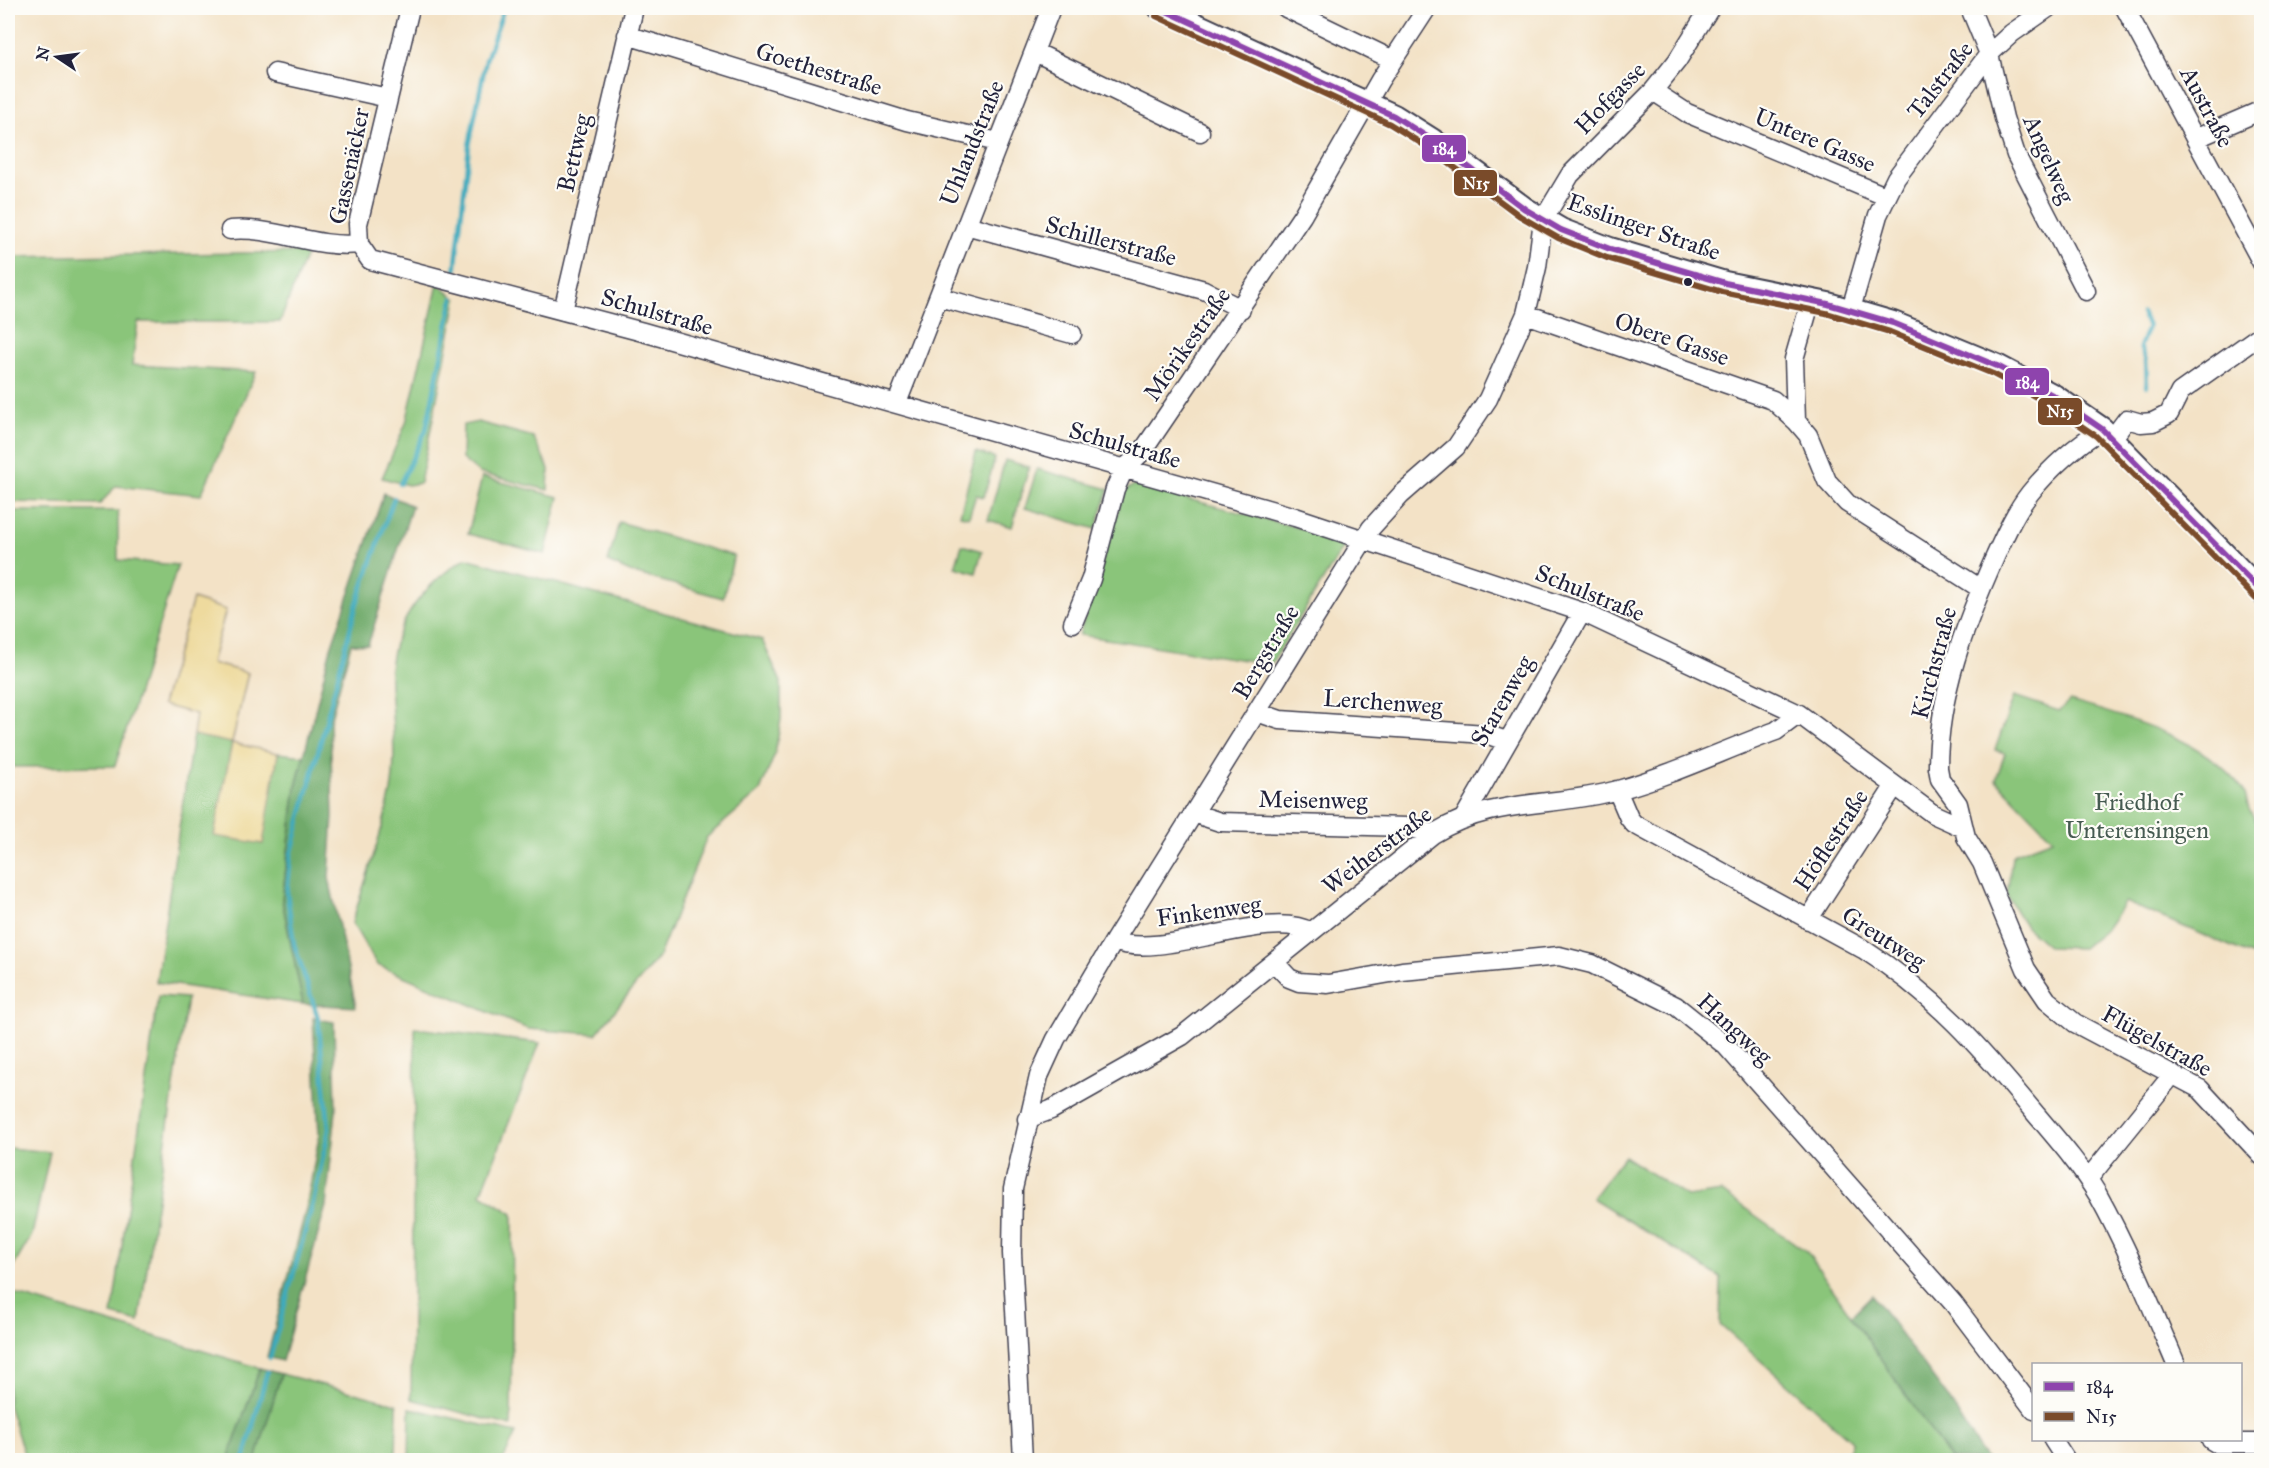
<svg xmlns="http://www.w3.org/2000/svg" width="2269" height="1468" font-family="'IM FELL Great Primer',serif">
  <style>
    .green { fill: #8ac57a; stroke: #56745a; stroke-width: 1.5 }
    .forest { fill: #6faa6a; stroke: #486652; stroke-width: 1.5 }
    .sand { fill: #eeda9e; stroke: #887e6c; stroke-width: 1.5 }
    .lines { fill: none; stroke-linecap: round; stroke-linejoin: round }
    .stream { stroke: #3eaabd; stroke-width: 4.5 }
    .minor-casing { stroke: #413f50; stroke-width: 21 }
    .tertiary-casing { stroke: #413f50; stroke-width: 26 }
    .minor { stroke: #fff; stroke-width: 18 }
    .tertiary { stroke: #fff; stroke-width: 22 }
    .bus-1-casing { stroke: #fdfcf7; stroke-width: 10 }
    .bus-2-casing { stroke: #fdfcf7; stroke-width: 10 }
    .bus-1 { stroke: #8e44ad; stroke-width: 6 }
    .bus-2 { stroke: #7a4b2a; stroke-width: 6 }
    .bus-dot { fill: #22223b; stroke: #fdfcf7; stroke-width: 2 }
    .labels { text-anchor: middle; stroke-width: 4.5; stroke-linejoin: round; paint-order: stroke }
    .street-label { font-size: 24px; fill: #22223b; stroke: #fdfcf7 }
    .park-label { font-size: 24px; fill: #465b51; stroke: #fdfcf7 }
    .line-badge { stroke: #fdfcf7; stroke-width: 2 }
    .badge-label { font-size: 16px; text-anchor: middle; font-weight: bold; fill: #fff }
  </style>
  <rect width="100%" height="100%" fill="#fdfcf7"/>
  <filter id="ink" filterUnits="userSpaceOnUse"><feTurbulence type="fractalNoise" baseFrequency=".0167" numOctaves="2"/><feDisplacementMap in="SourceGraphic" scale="12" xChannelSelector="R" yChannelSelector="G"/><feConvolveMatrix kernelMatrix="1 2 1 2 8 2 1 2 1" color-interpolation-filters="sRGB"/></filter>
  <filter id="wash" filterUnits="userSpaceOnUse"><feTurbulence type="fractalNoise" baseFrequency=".008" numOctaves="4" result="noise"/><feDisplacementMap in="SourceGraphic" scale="24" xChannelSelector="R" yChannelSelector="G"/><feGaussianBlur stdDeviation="1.35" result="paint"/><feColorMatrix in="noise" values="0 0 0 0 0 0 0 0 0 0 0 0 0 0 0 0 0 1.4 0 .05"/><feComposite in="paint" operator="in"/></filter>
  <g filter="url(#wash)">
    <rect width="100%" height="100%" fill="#f3e2c6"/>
    <path class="green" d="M 307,252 L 280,322 L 138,322 L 132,365 L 256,372 L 201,495 L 116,486 L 100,504 L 8,502 L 8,257 Z
      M 438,284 L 457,299 L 420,483 L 408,485 L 382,478 L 406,423 Z
      M 478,422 L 533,437 L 549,469 L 548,490 L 479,473 L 462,459 L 463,425 Z
      M 976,452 L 995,458 L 984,497 L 976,495 L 969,517 L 960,515 Z
      M 1005,460 L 1029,467 L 1012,527 L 988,520 Z
      M 1037,469 L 1109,489 L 1096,529 L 1025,508 Z
      M 482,477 L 559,497 L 545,554 L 468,534 Z
      M 1134,485 L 1323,534 L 1345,545 L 1271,664 L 1079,635 L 1124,491 Z
      M 8,511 L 118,511 L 118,560 L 178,565 L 115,766 L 8,767 Z
      M 619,522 L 734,556 L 723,598 L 630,572 L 608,562 Z
      M 962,545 L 982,551 L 976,573 L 955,567 Z
      M 466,558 L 762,640 L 781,682 L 781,719 L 775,754 L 760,791 L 707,837 L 659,956 L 596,1034 L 528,1029 L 377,965 L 352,923 C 365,880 382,835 391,791 C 397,757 392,719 390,685 C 387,630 422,585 466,558 Z
      M 2014,696 L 2059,711 L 2070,701 C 2128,718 2202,737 2241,787 C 2247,794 2246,801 2249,809 C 2252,816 2257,822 2261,828 L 2261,959 L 2125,902 L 2106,929 L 2083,948 L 2049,947 L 2026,927 L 2007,896 L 2012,857 L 2016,853 L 2053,839 L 1996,780 L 2005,753 L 1995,750 Z
      M 193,735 L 232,743 L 214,836 L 262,844 L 278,753 L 304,756 L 296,787 L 282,900 L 303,1004 L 156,982 Z
      M 158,996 L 187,998 L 139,1322 L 112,1315 Z
      M 415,1028 L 540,1043 L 481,1194 L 513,1214 L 511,1426 L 411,1399 Z
      M 8,1148 L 50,1152 L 32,1235 L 8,1276 Z
      M 1624,1156 L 1687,1197 L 1722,1192 L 1807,1252 L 1951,1460 L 1844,1460 L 1852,1441 L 1720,1325 L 1721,1278 L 1592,1198 Z
      M 8,1292 L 260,1368 L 228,1460 L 26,1460 L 8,1405 Z
      M 281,1374 L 397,1404 L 396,1460 L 256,1460 Z
      M 410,1408 L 516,1433 L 503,1460 L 409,1460 Z"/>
    <path class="forest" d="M 384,493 L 412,506 L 368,645 L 351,644 L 330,721 L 333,816 L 329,878 L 356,1007 L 303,1004 L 282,900 L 296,787 L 330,651 Z
      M 313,1018 L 334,1022 L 336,1111 L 326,1206 L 282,1361 L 267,1357 L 306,1209 L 319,1136 Z
      M 1872,1295 L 1948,1398 L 1986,1460 L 1951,1460 L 1851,1316 Z
      M 260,1368 L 281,1374 L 256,1460 L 228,1460 Z"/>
    <path class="sand" d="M 193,599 L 226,610 L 211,663 L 248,673 L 232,743 L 278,753 L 263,844 L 214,836 L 232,743 L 193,735 L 196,714 L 162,705 Z"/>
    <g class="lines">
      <path class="stream" d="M 455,273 L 469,146 L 486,60 L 504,8
        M 2142,313 L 2148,327 L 2140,347 L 2146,360 L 2147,386
        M 400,484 L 426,430 L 453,298
        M 270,1358 L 313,1203 L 329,1129 L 318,1018 L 294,944 L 287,894 L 291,855 L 357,603 L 394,498
        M 244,1460 L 267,1372"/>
    </g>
  </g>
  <g filter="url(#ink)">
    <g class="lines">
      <defs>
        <path id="minor" d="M 410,8 L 358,224 L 359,244 L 370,260 L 643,332 L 1295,517 L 1582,612 L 1799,714 L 1933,814 L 1964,828
          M 1286,8 L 1393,60
          M 1970,8 L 1989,54 L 2004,118 L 2016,155 L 2086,291
          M 2125,8 L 2262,263
          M 627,35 L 907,121 L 998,142
          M 1035,52 L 1200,132
          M 275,73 L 388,98
          M 1653,91 L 1687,113 L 1885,196
          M 2197,138 L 2262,110
          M 966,225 L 1204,290 L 1241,309
          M 230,230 C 274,226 315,249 359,244
          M 939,297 L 1072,334
          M 1851,309 L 1878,215 L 1896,178 L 1989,54 L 2012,33 L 2048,8
          M 563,311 L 634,8
          M 1526,314 L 1773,400 L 1796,421 L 1808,435 L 1827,481 L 1847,503 L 1981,589
          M 897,403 L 1051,8
          M 1796,421 L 1794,359 L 1811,300
          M 2102,429 C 2074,447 2051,467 2030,493 C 2015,512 2005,535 1995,557 C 1965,624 1938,695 1938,768 L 1940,779 L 1958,804 L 1966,837 L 1982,863 L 2026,969 L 2047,1000 L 2075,1023 L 2200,1089 L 2262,1156
          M 2112,439 L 2127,419 L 2141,423 L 2153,422 L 2169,414 L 2180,392 L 2262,334
          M 1073,623 L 1091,579 L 1115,489 L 1124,469 L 1142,452 L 1302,216 L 1380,80 L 1427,8
          M 1257,712 L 1280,720 L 1486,734 L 1506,741
          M 1617,790 L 1629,818 L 1634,824 L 1863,949 C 1934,994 1981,1048 2034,1112 C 2056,1138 2080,1165 2098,1195 C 2128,1249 2152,1308 2176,1364
          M 1193,813 L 1220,822 L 1407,827 L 1433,834
          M 1465,816 L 1582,612
          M 1808,920 L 1894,787
          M 1114,941 C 1163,961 1268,907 1311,932
          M 1274,962 L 1289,978 L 1299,982 L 1328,984 L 1402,971 L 1559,956 L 1592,964 L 1676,1006 L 1726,1046 L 1953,1303 L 2034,1410
          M 1027,1119 L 1051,1110 L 1182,1036 L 1433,834 C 1493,797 1553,808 1618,790 C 1672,775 1724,750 1776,731 L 1799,714
          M 2088,1179 L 2173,1074
          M 2053,1440 L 2066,1460
          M 2211,1440 L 2216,1443 L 2262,1443
          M 1023,1460 L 1012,1253 L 1013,1189 L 1039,1076 L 1056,1039 L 1114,941 L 1371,528 L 1401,495 L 1456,447 L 1488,399 L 1526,314 L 1537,267 L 1543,220 L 1570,175 L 1653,91 L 1677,61 L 1710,8"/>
        <path id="tertiary" d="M 1160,8 L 1394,116 L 1432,140 L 1525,209 L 1561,230 L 1610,249 L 1725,283 L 1828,304 L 1893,323 L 1997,366 L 2054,396 L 2102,429 L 2262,593"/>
      </defs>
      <use href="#minor" class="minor-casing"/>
      <use href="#tertiary" class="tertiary-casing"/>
      <use href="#minor" class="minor"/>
      <use href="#tertiary" class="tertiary"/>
      <defs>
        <path id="bus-1" d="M 1160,8 L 1394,116 L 1432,140 L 1525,209 L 1561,230 L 1610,249 L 1725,283 L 1828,304 L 1893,323 L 1997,366 L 2054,396 L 2102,429 L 2262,592"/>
        <path id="bus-2" d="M 1156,16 L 1390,124 L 1427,147 L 1520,216 L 1558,238 L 1607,258 L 1722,292 L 1826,313 L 1890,332 L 1993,374 L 2049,404 L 2096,436 L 2256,599"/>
      </defs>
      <use href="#bus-1" class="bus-1-casing"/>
      <use href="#bus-2" class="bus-2-casing"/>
      <use href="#bus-1" class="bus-1"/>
      <use href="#bus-2" class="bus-2"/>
    </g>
  </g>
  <circle class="bus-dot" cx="1688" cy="282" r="5"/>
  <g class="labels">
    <g class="street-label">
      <text transform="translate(819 69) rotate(17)" y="8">Goethestraße</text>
      <text transform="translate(1940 80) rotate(-52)" y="8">Talstraße</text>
      <text transform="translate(1610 98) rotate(-46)" y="8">Hofgasse</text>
      <text transform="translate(2207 107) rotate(62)" y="8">Austraße</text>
      <text transform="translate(1815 140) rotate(23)" y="8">Untere Gasse</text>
      <text transform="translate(972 143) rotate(-68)" y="8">Uhlandstraße</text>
      <text transform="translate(574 153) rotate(-77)" y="8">Bettweg</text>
      <text transform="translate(2049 159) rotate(66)" y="8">Angelweg</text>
      <text transform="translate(349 166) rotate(-78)" y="8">Gassenäcker</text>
      <text transform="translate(1644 227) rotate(19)" y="8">Esslinger Straße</text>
      <text transform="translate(1111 241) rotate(15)" y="8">Schillerstraße</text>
      <text transform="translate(657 312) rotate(16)" y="8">Schulstraße</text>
      <text transform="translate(1672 339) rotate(19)" y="8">Obere Gasse</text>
      <text transform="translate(1187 344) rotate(-55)" y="8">Mörikestraße</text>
      <text transform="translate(1125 445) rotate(16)" y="8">Schulstraße</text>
      <text transform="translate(1590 593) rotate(22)" y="8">Schulstraße</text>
      <text transform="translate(1266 652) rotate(-59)" y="8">Bergstraße</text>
      <text transform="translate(1934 663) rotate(-75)" y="8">Kirchstraße</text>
      <text transform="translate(1502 701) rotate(-60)" y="8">Starenweg</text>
      <text transform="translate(1383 702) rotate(4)" y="8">Lerchenweg</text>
      <text transform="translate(1313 800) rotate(1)" y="8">Meisenweg</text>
      <text transform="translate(1831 840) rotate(-57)" y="8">Höflestraße</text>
      <text transform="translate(1377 850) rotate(-37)" y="8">Weiherstraße</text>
      <text transform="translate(1209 911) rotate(-8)" y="8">Finkenweg</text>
      <text transform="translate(1884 938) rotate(33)" y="8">Greutweg</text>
      <text transform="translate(1735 1029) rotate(43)" y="8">Hangweg</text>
      <text transform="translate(2157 1041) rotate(29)" y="8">Flügelstraße</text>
    </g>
    <g class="park-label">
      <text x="2137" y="810">Friedhof<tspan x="2137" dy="28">Unterensingen</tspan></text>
    </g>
  </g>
  <g class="line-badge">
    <rect x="1421" y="134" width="46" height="29" rx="6" fill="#8e44ad"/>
    <rect x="1453" y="169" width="45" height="28" rx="6" fill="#7a4b2a"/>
    <rect x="2004" y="367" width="46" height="29" rx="6" fill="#8e44ad"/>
    <rect x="2037" y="397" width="46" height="29" rx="6" fill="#7a4b2a"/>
  </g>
  <g class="badge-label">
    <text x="1444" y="154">184</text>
    <text x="1476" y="189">N15</text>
    <text x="2027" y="388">184</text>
    <text x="2060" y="417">N15</text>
  </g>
  <rect width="2269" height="1468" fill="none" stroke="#fdfcf7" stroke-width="30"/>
  <rect x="2032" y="1363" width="210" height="78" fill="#fdfcf7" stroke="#a5a5ac" stroke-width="1.5"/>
  <rect x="2044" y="1382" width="30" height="9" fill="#8e44ad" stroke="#a5a5ac" stroke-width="1.5"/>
  <text x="2086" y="1393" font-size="18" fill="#22223b">184</text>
  <rect x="2044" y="1412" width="30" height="9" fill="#7a4b2a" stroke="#a5a5ac" stroke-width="1.5"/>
  <text x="2086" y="1423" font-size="18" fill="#22223b">N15</text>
  <g transform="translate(57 57) rotate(283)" stroke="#fdfcf7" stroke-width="4.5" paint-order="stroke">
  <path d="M0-4.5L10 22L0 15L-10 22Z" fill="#22223b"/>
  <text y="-9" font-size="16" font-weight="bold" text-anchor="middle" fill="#22223b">N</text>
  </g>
</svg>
